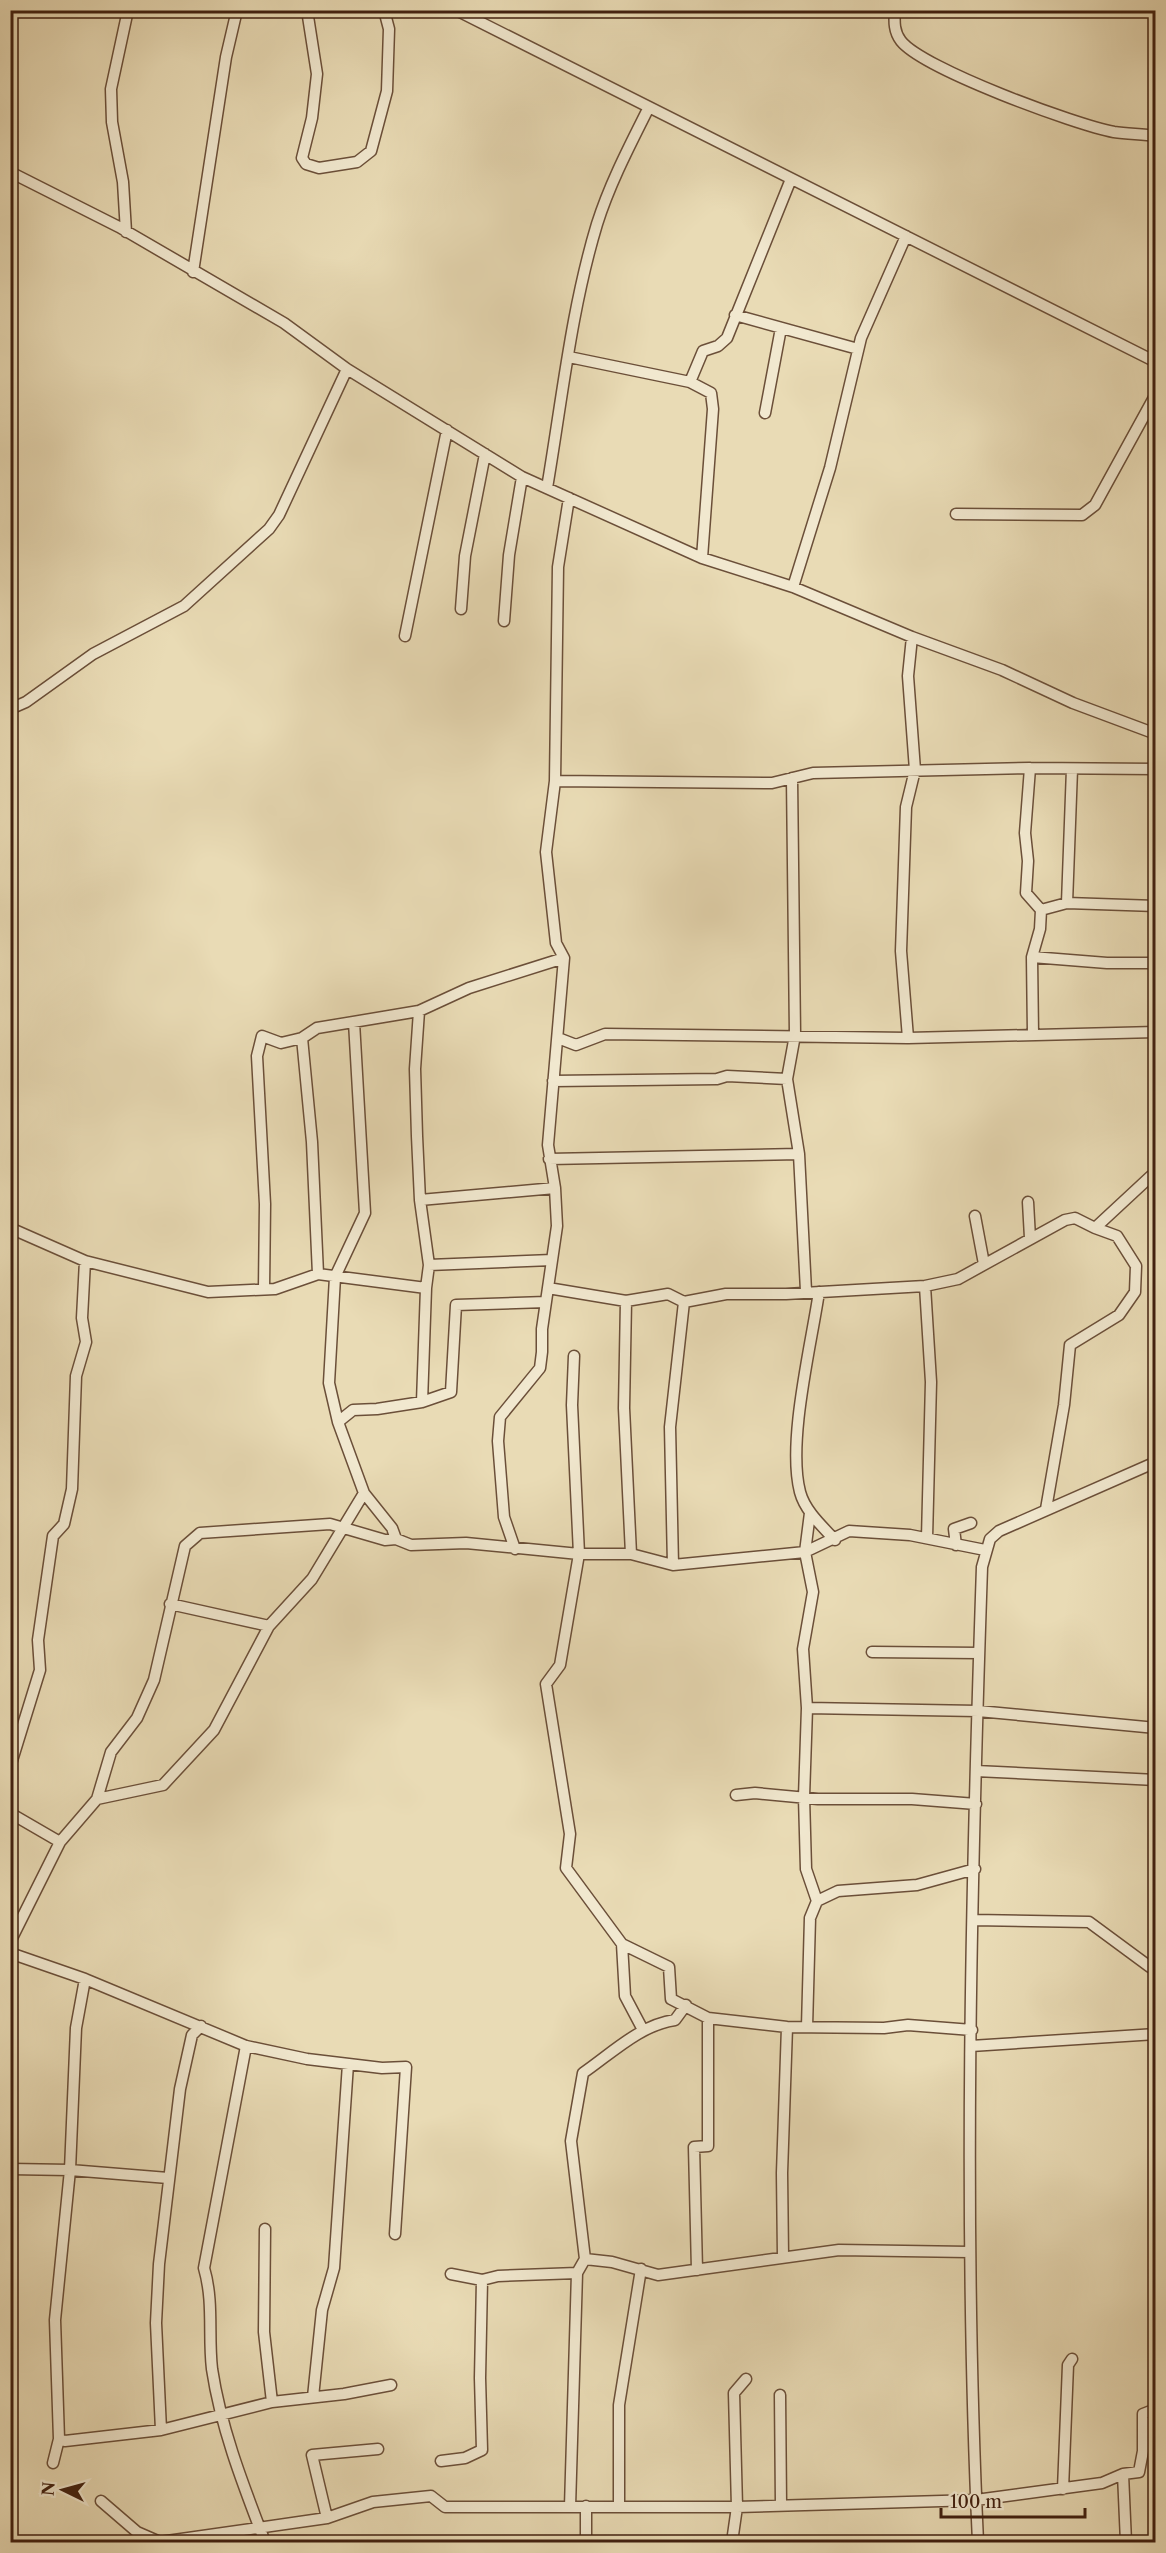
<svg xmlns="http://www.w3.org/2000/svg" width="1166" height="2553" font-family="'Libre Caslon Text',serif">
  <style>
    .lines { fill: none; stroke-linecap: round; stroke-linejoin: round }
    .street-casing { stroke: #6b4f39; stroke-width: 13 }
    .street { stroke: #f1e8cf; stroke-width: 10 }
  </style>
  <rect width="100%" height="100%" fill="#e9dbb5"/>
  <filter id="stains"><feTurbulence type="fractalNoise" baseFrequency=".00333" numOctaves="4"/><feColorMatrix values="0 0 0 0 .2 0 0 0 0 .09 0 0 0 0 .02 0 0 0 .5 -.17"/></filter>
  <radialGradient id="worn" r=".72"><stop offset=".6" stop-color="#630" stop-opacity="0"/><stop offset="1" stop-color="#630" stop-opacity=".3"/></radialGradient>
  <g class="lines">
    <defs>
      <path id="street" d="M 307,10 L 317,74 L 312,118 L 302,158 L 306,164 L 319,168 L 357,162 L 371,151 L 387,91 L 389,29 L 384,10
        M 456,10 L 1156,362
        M 895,10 C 894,22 894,32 901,41 C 923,69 1076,125 1114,132 C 1128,134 1142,134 1156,136
        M 10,172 L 119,227 L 284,323 L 347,369 L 522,477 L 702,558 L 793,587 L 912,637 L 1002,670 L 1073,703 L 1156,734
        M 126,232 L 123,182 L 112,122 L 111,89 L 128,10
        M 193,272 L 226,57 L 237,10
        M 735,315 L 858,349
        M 569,357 L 690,382 L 711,393 L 713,409 L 702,558
        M 690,382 L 703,351 L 718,346 L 727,338 L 791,179
        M 765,413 L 781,328
        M 547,488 C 562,400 571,310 597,224 C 610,183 630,145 649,107
        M 956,514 L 1082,515 L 1095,505 L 1156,394
        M 793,587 L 830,468 L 861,338 L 906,236
        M 461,609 L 465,556 L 485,454
        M 504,621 L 509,555 L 522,477
        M 405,636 L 447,430
        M 10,709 L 26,702 L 93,654 L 184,606 L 269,529 L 279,515 L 347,369
        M 1030,768 L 1025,833 L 1028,861 L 1026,893 L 1041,910 L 1040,929 L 1032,957 L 1033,1034
        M 792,778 L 795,1035 L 787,1079 L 799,1154 L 806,1291
        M 555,781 L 772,783 L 813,773 L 1030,768 L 1156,769
        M 1067,903 L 1072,769
        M 1041,910 L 1067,903 L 1156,906
        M 1032,957 L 1107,963 L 1156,963
        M 419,1011 L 415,1069 L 417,1136 L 420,1200 L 429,1265 L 426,1288 L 422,1402
        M 354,1022 L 365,1213 L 335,1277 L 329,1383 L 338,1422 L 364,1493 L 392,1528 L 396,1539
        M 302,1038 L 312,1142 L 318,1274
        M 558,1038 L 576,1045 L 605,1034 L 908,1038 L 1156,1032
        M 908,1038 L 901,951 L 906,807 L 915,770 L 908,676 L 912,637
        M 553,1081 L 717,1079 L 727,1076 L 787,1079
        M 549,1159 L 799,1154
        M 420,1200 L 555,1188
        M 1028,1202 L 1030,1238
        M 975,1216 L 984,1264
        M 10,1228 L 85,1261 L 208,1292 L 275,1289 L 318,1274 L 426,1288
        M 429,1265 L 552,1260
        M 925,1286 L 931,1382 L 927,1538
        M 548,1288 L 626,1301 L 668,1294 L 684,1302 L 726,1294 L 786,1294 L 925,1286 L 958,1279 L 1065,1220 L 1075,1218 L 1095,1228
        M 264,1289 L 265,1204 L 257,1056 L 262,1036 L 281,1043 L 302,1038 L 317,1028 L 419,1011 L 469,988 L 564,958
        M 819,1292 C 811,1346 787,1442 800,1492 C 805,1511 822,1526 835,1540
        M 626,1301 L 624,1408 L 631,1554
        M 574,1356 L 572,1405 L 579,1554 L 560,1665 L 546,1684 L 570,1834 L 566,1868 L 622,1944 L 669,1967 L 671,1999 L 708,2018 L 787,2027 L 884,2028 L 908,2025 L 972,2030
        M 338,1422 L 353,1410 L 377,1409 L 422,1402 L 451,1392 L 456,1305 L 546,1302
        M 1046,1509 L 1064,1405 L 1070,1345 L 1119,1315 L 1135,1292 L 1136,1266 L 1117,1236 L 1095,1228 L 1151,1176 L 1156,1176
        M 810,1513 L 805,1552 L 813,1592 L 803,1649 L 807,1708 L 804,1797 L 806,1869 L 817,1901
        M 956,1545 L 954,1529 L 971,1523
        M 515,1549 L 504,1517 L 498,1441 L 500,1417 L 540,1368 L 542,1352 L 542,1329 L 557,1226 L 555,1188 L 548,1145 L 564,958 L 556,943 L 546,852 L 555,781 L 558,567 L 569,498
        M 673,1565 L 670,1427 L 684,1302
        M 170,1604 L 269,1626
        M 872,1652 L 979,1653
        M 807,1708 L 978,1711 L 1156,1728
        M 10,1767 L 40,1670 L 38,1640 L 53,1536 L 64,1524 L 72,1489 L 76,1376 L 86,1342 L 82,1318 L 85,1261
        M 976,1771 L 1156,1780
        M 736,1795 L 755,1793 L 818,1799 L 912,1799 L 976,1804
        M 97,1799 L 111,1752 L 137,1718 L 154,1680 L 185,1546 L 200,1533 L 330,1524 L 385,1540 L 396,1539 L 411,1545 L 466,1543 L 579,1554 L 631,1554 L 673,1565 L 805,1552 L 849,1531 L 910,1535 L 985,1550
        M 10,1813 L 60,1842 L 10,1942
        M 60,1842 L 97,1799 L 163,1785 L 214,1730 L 269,1626 L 312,1579 L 364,1493
        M 973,1920 L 1089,1922 L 1150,1967 L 1156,1957
        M 622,1944 L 625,1996 L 643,2030
        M 10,1953 L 85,1979 L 246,2046 L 307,2059 L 382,2068 L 406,2067 L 395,2234
        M 807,2027 L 810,1918 L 817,1901 L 838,1891 L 917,1885 L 975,1869
        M 246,2046 L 204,2268 C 214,2302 208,2335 212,2369 C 221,2429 244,2487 265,2542
        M 971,2046 L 1156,2034
        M 10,2169 L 70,2170 L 168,2178
        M 265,2229 L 264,2332 L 272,2402
        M 783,2257 L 782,2173 L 787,2027
        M 585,2259 L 612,2262 L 658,2275 L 839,2250 L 969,2252
        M 697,2270 L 694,2147 L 708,2146 L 708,2018
        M 451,2274 L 482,2280 L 498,2276 L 577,2273
        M 780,2395 L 781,2505
        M 313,2397 L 322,2310 L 334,2268 L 348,2064
        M 161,2430 L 156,2323 L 159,2264 L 180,2089 L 192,2035 L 201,2026
        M 59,2439 L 65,2441 L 161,2430 L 272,2402 L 344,2394 L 391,2385
        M 441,2461 L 465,2458 L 482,2450 L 480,2378 L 482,2280
        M 53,2463 L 59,2439 L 55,2320 L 70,2170 L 76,2028 L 85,1979
        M 1123,2474 L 1126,2542
        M 1063,2489 L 1068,2365 L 1072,2359
        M 101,2501 L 137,2532 L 160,2542 L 327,2518 L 373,2502 L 431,2496 L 445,2507 L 737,2507 L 976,2500 L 1102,2483 L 1123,2474 L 1139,2472 L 1143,2451 L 1143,2414 L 1156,2409
        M 619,2505 L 619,2405 L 641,2269
        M 570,2507 L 577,2273 L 585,2259 L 571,2141 L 583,2073 C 612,2053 640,2025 675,2020 L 686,2005
        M 327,2518 L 312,2455 L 378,2449
        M 586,2542 L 586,2506
        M 732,2542 L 737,2507 L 734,2393 L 746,2379
        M 978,2542 C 963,2218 971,1892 982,1567 L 990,1539 L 999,1531 L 1156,1462"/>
    </defs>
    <use href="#street" class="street-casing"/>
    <use href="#street" class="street"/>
  </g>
  <rect width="1166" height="2553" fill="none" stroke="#e9dbb5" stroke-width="36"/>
  <rect x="12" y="12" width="1142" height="2529" fill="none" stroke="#412010" stroke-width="3"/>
  <rect x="18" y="18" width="1130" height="2517" fill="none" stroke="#412010" stroke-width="1.5"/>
  <g transform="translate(63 2490) rotate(275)" stroke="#f1e8cf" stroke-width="4.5" paint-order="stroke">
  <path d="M0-4.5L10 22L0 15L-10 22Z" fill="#412010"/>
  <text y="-9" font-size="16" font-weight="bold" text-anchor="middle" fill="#412010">N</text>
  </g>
  <path d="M941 2508v9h144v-9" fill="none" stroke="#412010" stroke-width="3"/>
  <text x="950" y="2508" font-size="18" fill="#412010" stroke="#f1e8cf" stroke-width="4.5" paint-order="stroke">100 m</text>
  <rect width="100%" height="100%" filter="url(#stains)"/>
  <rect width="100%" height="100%" fill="url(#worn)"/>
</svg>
